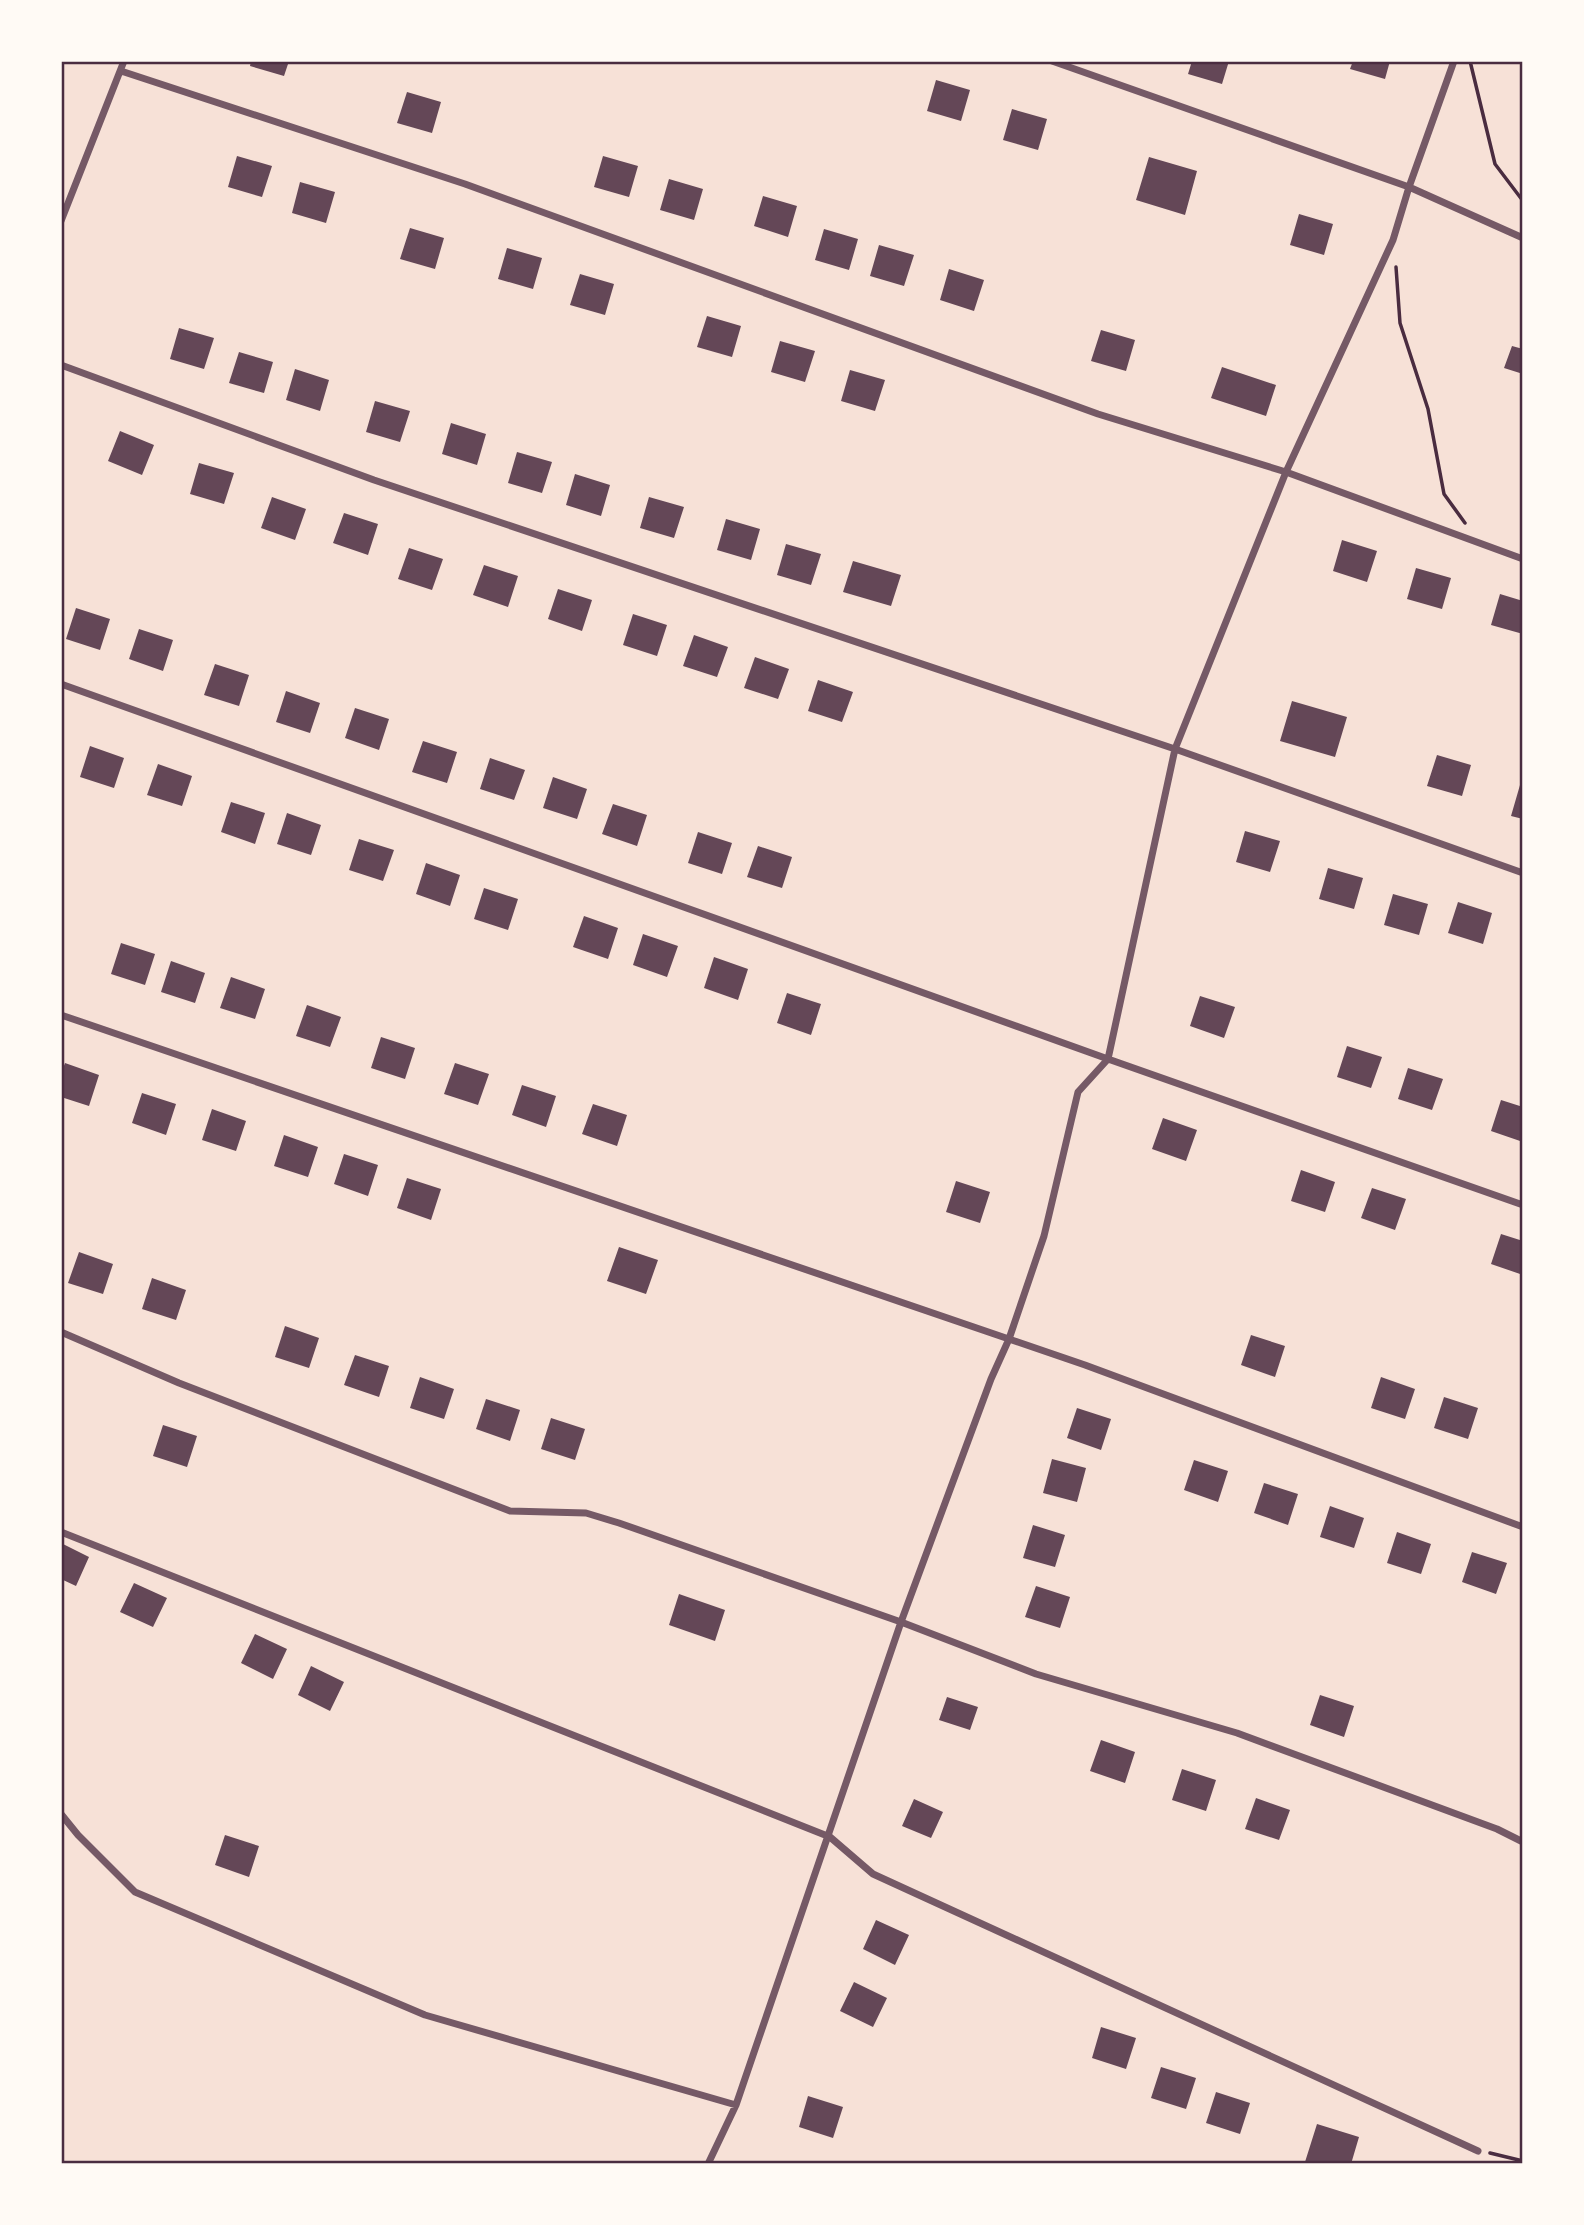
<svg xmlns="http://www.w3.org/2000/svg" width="1584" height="2225" font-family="'Nunito Sans',sans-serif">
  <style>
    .building { fill: #644757 }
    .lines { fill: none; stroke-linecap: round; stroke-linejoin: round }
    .path { stroke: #4a2c40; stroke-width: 3.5 }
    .minor { stroke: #755966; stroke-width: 7 }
    .neatline { fill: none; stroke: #4a2c40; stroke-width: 2.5 }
  </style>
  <rect width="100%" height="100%" fill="#f7e1d7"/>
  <path class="building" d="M 251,61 L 289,61 L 284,76 L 250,66 Z
    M 1192,61 L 1229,61 L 1222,84 L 1188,74 Z
    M 1353,61 L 1390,61 L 1385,79 L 1350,69 Z
    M 936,80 L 970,90 L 961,121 L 927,111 Z
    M 407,92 L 441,102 L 432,133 L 397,123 Z
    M 1012,109 L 1047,119 L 1038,150 L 1003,140 Z
    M 237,156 L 272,166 L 262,197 L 228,187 Z
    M 603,156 L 638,166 L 629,197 L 594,187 Z
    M 1149,157 L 1197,171 L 1185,215 L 1136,200 Z
    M 669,179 L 703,189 L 694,220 L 660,210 Z
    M 300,182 L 335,192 L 326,223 L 292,213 Z
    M 763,196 L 797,206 L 788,237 L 754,226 Z
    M 1299,214 L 1333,224 L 1324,255 L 1290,245 Z
    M 410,228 L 444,238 L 435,269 L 400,259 Z
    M 824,229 L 858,239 L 849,270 L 815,260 Z
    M 879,245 L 914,255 L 904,286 L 870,276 Z
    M 507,248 L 542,258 L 533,289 L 498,279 Z
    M 949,269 L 984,280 L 974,311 L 940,300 Z
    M 580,274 L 614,284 L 605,315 L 570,305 Z
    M 707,316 L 741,326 L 732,357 L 697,347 Z
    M 179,328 L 214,338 L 204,369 L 170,359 Z
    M 1101,330 L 1135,340 L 1126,371 L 1091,361 Z
    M 780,341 L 815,351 L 805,382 L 771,372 Z
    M 1512,346 L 1523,349 L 1523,374 L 1504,368 Z
    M 239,352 L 273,362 L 264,393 L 229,383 Z
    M 1222,367 L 1276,385 L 1266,416 L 1211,398 Z
    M 295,369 L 329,380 L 320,411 L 286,400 Z
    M 850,370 L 885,380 L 875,411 L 841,401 Z
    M 375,401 L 410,411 L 400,442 L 366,432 Z
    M 451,423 L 486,434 L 477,465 L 442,454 Z
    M 120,431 L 154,445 L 142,475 L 108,461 Z
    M 517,452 L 552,462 L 542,493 L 508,483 Z
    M 199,463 L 234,473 L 224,504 L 190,494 Z
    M 575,474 L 610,485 L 601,516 L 566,505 Z
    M 272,497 L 306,509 L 295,540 L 261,528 Z
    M 649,497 L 684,507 L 674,538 L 640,528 Z
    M 344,513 L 378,524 L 368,555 L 333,543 Z
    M 726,519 L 760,529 L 751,560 L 717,550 Z
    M 1342,540 L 1377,551 L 1367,582 L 1333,571 Z
    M 786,544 L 821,554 L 811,585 L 777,575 Z
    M 409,548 L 443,559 L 432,590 L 398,579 Z
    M 853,561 L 901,575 L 891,606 L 843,592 Z
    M 484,565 L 518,576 L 508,607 L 473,595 Z
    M 1416,568 L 1451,578 L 1442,609 L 1407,599 Z
    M 558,589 L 592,600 L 582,631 L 548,619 Z
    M 1500,594 L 1523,601 L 1523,634 L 1491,625 Z
    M 76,608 L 110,619 L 100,650 L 66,639 Z
    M 633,614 L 667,625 L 657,656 L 623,645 Z
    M 139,629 L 173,640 L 163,671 L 129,659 Z
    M 694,635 L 728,647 L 717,677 L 683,666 Z
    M 755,657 L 789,669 L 778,699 L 744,688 Z
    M 215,664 L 249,675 L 239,706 L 204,695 Z
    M 818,680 L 853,692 L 842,722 L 808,711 Z
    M 286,691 L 320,703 L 310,733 L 276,722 Z
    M 1292,701 L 1347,717 L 1335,757 L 1280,741 Z
    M 355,708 L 389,719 L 379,750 L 345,738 Z
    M 423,741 L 457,752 L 447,783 L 412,772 Z
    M 90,746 L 124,758 L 114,788 L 80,777 Z
    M 1437,755 L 1471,765 L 1462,796 L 1427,786 Z
    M 490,758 L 525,770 L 514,800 L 480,789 Z
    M 158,764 L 192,776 L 182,806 L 147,795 Z
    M 553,777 L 587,789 L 577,819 L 543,808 Z
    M 1520,785 L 1523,786 L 1523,819 L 1511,816 Z
    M 231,802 L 265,813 L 255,844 L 221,832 Z
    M 613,804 L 647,815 L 637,846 L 602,834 Z
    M 287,813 L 321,825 L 311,855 L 277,844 Z
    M 1245,831 L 1280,841 L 1270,872 L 1236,862 Z
    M 698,832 L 732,843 L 722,874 L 688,863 Z
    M 359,839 L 394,850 L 383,881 L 349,870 Z
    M 758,846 L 792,857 L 782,888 L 747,877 Z
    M 426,863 L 460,875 L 450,906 L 416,894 Z
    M 1328,868 L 1363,878 L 1354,909 L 1319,899 Z
    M 484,888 L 518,899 L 508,930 L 474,919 Z
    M 1393,894 L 1428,904 L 1419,935 L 1384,925 Z
    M 1458,902 L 1492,913 L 1483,944 L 1448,933 Z
    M 584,916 L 618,928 L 608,959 L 573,947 Z
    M 643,934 L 678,946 L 667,977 L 633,965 Z
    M 121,943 L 155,954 L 145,985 L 111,974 Z
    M 714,957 L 748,969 L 738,1000 L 704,988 Z
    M 171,961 L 205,973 L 195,1003 L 161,992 Z
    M 231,977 L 265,989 L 255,1019 L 220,1008 Z
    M 787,993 L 821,1004 L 811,1035 L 777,1023 Z
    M 1200,996 L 1235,1007 L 1224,1038 L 1190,1026 Z
    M 307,1005 L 341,1017 L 330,1047 L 296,1036 Z
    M 381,1037 L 415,1048 L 405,1079 L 371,1068 Z
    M 1347,1046 L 1382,1057 L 1371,1088 L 1337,1077 Z
    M 65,1063 L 99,1075 L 89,1106 L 61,1097 L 61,1074 Z
    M 455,1063 L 489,1074 L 478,1105 L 444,1094 Z
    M 1408,1068 L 1443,1079 L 1432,1110 L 1398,1099 Z
    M 522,1085 L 556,1096 L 546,1127 L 512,1115 Z
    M 142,1093 L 176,1104 L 166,1135 L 132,1123 Z
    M 1501,1100 L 1523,1107 L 1523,1142 L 1491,1131 Z
    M 593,1104 L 627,1115 L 617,1146 L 582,1134 Z
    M 212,1109 L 246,1121 L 236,1151 L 202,1140 Z
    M 1163,1118 L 1197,1130 L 1186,1161 L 1152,1149 Z
    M 284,1135 L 318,1147 L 308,1177 L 274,1166 Z
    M 344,1154 L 378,1165 L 368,1196 L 334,1184 Z
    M 1301,1170 L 1335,1182 L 1325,1212 L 1291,1201 Z
    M 407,1178 L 441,1189 L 431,1220 L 397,1208 Z
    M 956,1181 L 990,1192 L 980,1223 L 946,1212 Z
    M 1372,1188 L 1406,1199 L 1395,1230 L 1361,1218 Z
    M 1501,1234 L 1523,1241 L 1523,1275 L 1491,1264 Z
    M 619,1247 L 658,1260 L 646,1294 L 607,1281 Z
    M 79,1252 L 113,1264 L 103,1294 L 68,1283 Z
    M 152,1278 L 186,1290 L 176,1320 L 142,1309 Z
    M 285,1326 L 319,1338 L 309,1368 L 275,1357 Z
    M 1251,1335 L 1285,1346 L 1275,1377 L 1241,1365 Z
    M 355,1355 L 389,1366 L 379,1397 L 344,1385 Z
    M 420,1377 L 454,1389 L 444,1419 L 410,1408 Z
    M 1381,1377 L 1415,1389 L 1405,1419 L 1371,1408 Z
    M 1444,1397 L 1478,1408 L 1468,1439 L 1434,1428 Z
    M 486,1399 L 520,1410 L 510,1441 L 476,1429 Z
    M 1077,1408 L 1111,1419 L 1101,1450 L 1067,1438 Z
    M 551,1418 L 585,1429 L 575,1460 L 541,1449 Z
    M 163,1425 L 197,1436 L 187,1467 L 153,1456 Z
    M 1052,1459 L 1086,1468 L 1077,1502 L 1043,1493 Z
    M 1194,1460 L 1228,1471 L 1218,1502 L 1184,1490 Z
    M 1264,1483 L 1298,1494 L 1288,1525 L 1254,1513 Z
    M 1330,1506 L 1364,1518 L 1354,1548 L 1320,1537 Z
    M 1033,1525 L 1065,1535 L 1055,1567 L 1023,1558 Z
    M 1397,1532 L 1431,1544 L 1421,1574 L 1387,1563 Z
    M 61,1543 L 89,1557 L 76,1586 L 61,1579 Z
    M 1472,1552 L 1507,1563 L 1496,1594 L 1462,1582 Z
    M 134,1583 L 167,1598 L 153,1627 L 120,1612 Z
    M 1036,1586 L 1070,1597 L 1060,1628 L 1025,1617 Z
    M 679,1594 L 725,1610 L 715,1641 L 669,1625 Z
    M 255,1634 L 287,1649 L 273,1679 L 241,1663 Z
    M 311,1666 L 344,1682 L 330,1711 L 298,1695 Z
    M 1320,1695 L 1354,1706 L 1344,1737 L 1310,1725 Z
    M 947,1697 L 978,1707 L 970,1730 L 939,1720 Z
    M 1101,1740 L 1135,1752 L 1125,1783 L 1090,1771 Z
    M 1182,1769 L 1216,1780 L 1206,1811 L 1172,1800 Z
    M 1256,1798 L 1290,1810 L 1279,1840 L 1245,1829 Z
    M 914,1799 L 943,1812 L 931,1838 L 902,1826 Z
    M 225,1835 L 259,1846 L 249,1877 L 215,1865 Z
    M 876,1920 L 909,1935 L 895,1965 L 863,1949 Z
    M 854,1982 L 887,1998 L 873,2027 L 840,2011 Z
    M 1101,2027 L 1136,2038 L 1126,2069 L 1092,2058 Z
    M 1161,2067 L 1196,2078 L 1186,2109 L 1151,2098 Z
    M 1216,2092 L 1250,2103 L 1240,2134 L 1206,2123 Z
    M 808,2096 L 843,2107 L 833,2138 L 799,2127 Z
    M 1317,2124 L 1359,2137 L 1351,2164 L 1305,2162 Z"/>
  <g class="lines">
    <path class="path" d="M 1470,61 L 1495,164 L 1523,201
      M 1396,267 L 1400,323 L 1428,409 L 1444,494 L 1465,523
      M 1490,2153 L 1523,2161"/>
    <path class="minor" d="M 1052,61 L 1409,187 L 1523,238
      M 121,71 L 465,184 L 1098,414 L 1286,472 L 1523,559
      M 61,221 L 124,61
      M 61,365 L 374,480 L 1175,749 L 1523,873
      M 61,684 L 1108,1059 L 1523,1205
      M 61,1015 L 1085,1365 L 1523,1527
      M 61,1332 L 179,1383 L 510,1511 L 586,1513 L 619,1523 L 901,1622 L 1036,1674 L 1237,1733 L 1497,1829 L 1523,1842
      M 61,1532 L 830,1837 L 873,1874 L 1478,2151
      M 61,1814 L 78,1835 L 135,1892 L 425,2015 L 736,2105
      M 708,2164 L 736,2105 L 901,1622 L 991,1379 L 1009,1339 L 1044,1236 L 1078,1092 L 1108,1059 L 1175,749 L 1286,472 L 1393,240 L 1409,187 L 1454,61"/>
  </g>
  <rect width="1584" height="2225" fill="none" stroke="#fffaf5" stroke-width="126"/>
  <rect x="63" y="63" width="1458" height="2099" class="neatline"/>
</svg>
